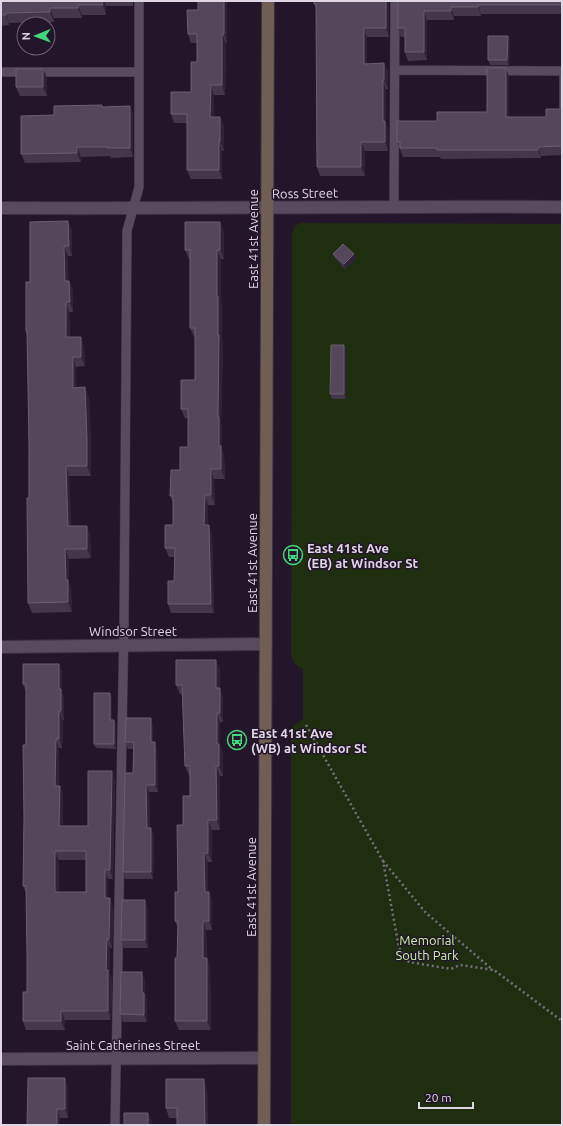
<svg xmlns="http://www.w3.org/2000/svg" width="563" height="1126" font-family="Ubuntu,sans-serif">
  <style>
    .green { fill: #1e2e0f }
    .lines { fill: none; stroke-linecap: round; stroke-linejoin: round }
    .service-casing { stroke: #3b3140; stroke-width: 10 }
    .minor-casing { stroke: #3b3140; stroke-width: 14 }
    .secondary-casing { stroke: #3b3140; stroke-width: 14 }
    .path { stroke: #7a6f80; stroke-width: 2.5; stroke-dasharray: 2 3; stroke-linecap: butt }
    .service { stroke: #594a60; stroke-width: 9 }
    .minor { stroke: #594a60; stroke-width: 12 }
    .secondary { stroke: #705d54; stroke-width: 12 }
    .wall { fill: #44364b; fill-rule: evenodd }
    .shaded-wall { fill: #302237 }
    .building { fill: #54475b; stroke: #6a5e70; fill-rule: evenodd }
    .labels { text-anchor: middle; stroke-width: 3; stroke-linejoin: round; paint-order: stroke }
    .street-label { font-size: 13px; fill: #dfd6e4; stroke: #24162a }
    .poi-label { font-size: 13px; font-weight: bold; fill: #dfd6e4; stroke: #24162a; text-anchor: start }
    .park-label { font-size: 13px; fill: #c6f3a1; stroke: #24162a }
  </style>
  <rect width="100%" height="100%" fill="#24162a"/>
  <path class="green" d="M 300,223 L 562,224 L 562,1125 L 291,1125 L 291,733 L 293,726 L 303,719 L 303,669 C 296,666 293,663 291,655 L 292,235 L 295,226 Z"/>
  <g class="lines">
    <defs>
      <path id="service" d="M 395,70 L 562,71
        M 1,72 L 139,72
        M 394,207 L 395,1
        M 115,1125 L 124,624 L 127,231 L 139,187 L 139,1"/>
      <path id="minor" d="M 1,208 C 188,209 375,206 562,207
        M 1,647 L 266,644
        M 1,1059 L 264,1058"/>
      <path id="secondary" d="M 264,1125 L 268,1"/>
    </defs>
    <use href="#service" class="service-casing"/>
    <use href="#minor" class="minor-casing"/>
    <use href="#secondary" class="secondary-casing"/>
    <path class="path" d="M 306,725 L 383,861 L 399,948 L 409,962 L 451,969 L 460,965 L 494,970 L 562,1021
      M 383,861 L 426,913 L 493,970"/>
    <use href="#service" class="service"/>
    <use href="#minor" class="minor"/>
    <use href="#secondary" class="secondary"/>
  </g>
  <path class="wall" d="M 1,1 L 133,1 L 133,6 L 106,6 L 106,15 L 82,15 L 82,18 L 54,18 L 54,22 L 9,23 L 9,25 L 1,26 Z
    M 198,1 L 227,1 L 227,43 L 226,43 L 225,95 L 214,95 L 214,117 L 220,117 L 224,126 L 224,151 L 222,151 L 222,179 L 191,179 L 187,170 L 187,123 L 174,123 L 171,114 L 191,92 L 197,62 L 197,43 L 191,43 L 188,34 L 198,10 Z
    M 314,1 L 389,1 L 389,37 L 367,37 L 367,64 L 384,63 L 388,72 L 388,89 L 386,89 L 386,123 L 388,130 L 388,151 L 365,151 L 365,176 L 320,176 L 317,167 L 316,8 L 314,4 Z
    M 398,1 L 562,1 L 562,14 L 481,14 L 481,16 L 454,16 L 454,20 L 427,20 L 427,60 L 408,61 L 405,52 L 405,37 L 401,37 L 398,28 Z
    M 510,40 L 509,65 L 490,65 L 488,60 Z
    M 506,68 L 509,77 L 509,117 L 546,117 L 560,109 L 562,76 L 562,155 L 541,156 L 541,158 L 441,159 L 440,157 L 403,157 L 397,142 L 437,121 L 487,112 Z
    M 43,69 L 47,78 L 47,96 L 20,96 L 16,87 Z
    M 130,106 L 133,115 L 133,157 L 111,158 L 110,156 L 81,157 L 81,162 L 25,163 L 21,154 L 54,115 L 103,107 Z
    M 68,221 L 72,231 L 72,256 L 68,256 L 68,281 L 69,281 L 73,291 L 73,312 L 69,312 L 70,337 L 81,337 L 84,347 L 85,366 L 76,367 L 76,388 L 89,397 L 91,448 L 91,476 L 69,476 L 71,526 L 87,526 L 90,536 L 91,558 L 69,559 L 69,584 L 71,590 L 72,612 L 32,613 L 28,603 L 29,444 L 27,336 L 26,331 L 30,282 Z
    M 224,232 L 224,259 L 221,259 L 221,302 L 222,306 L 222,341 L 223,344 L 221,424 L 222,426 L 222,450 L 224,456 L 225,479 L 214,479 L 215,505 L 208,505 L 208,525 L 209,525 L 212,535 L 214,613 L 171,613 L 168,604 L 174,581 L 175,557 L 169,557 L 165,548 L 173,525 L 173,503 L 170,496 L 188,447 L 188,418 L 185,418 L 181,409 L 195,380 L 195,337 L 194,337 L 190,328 L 190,259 L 189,259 L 185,250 Z
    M 333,254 L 354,254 L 356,259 L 345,269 L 335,258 Z
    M 346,350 L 346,399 L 332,399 L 330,394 Z
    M 59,664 L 62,673 L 62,693 L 64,698 L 64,720 L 63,720 L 62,748 L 59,748 L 59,786 L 63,795 L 63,826 L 88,826 L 115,780 L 113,879 L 108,879 L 108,898 L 113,907 L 112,948 L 110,948 L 110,974 L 112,980 L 111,1020 L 65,1020 L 65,1030 L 26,1030 L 23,1021 L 27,992 L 27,952 L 26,893 L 23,886 L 26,692 L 23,684 ZM 59,860 L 86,860 L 86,892 L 59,892 Z
    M 220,669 L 220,688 L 223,698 L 223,722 L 220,722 L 220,746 L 223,753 L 223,776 L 220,776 L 220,830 L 212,830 L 212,862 L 208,862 L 208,892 L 209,892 L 212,901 L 212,930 L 206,930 L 207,958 L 210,967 L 211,1030 L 179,1030 L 175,1021 L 177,958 L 178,929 L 175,921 L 183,825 L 190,796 L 190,776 L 189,776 L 185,766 L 182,694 L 180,694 L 176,685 Z
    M 112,698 L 112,720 L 114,720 L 116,725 L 116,749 L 96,748 L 94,744 Z
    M 153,725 L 153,742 L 155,742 L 157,750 L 158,792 L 149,792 L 150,828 L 154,835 L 153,879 L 125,879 L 123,872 L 133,773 L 133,772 L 134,749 L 128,749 L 125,742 Z
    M 148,908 L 148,948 L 124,948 L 121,940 Z
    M 145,980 L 145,994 L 147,1000 L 147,1022 L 123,1022 L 120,1014 Z
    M 65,1078 L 68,1087 L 68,1118 L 60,1118 L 27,1125 Z
    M 207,1088 L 208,1125 L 177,1125 L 177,1118 L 169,1118 L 166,1108 Z"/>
  <path class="shaded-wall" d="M 102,1 L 104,1 L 106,6 L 106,15 L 103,5 Z
    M 224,1 L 227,1 L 227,43 L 224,34 Z
    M 386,1 L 389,1 L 389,37 L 386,28 Z
    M 78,5 L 82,15 L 82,18 L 78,8 Z
    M 478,5 L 481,14 L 481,16 L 478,7 Z
    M 451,7 L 454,16 L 454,20 L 451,11 Z
    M 50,8 L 54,18 L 54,22 L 50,12 Z
    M 424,11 L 427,20 L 427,60 L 424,52 Z
    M 6,13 L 9,23 L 9,25 L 6,15 Z
    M 364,28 L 367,37 L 367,73 L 364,64 Z
    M 222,34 L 226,43 L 225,95 L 222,85 Z
    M 508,36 L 510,40 L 509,65 L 507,60 Z
    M 384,63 L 388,72 L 388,89 L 384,80 Z
    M 506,68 L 509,77 L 509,126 L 506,117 Z
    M 43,69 L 47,78 L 47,96 L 43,87 Z
    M 383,80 L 386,89 L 386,123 L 388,130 L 388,151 L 385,142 L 383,121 Z
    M 211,85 L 214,95 L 214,126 L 210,117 Z
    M 130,106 L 133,115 L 133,157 L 130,148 Z
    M 220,117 L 224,126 L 224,151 L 220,142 Z
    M 219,142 L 222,151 L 222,179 L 219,170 Z
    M 361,142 L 365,151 L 365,176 L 361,167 Z
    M 77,147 L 81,157 L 81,162 L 77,153 Z
    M 538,147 L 541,156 L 541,158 L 538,150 Z
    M 68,221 L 72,231 L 72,256 L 69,246 Z
    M 220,222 L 224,232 L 224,259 L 220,250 Z
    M 64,246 L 68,256 L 69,291 L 65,281 Z
    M 217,250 L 221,259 L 221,302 L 222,306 L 222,341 L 223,344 L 221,424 L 222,426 L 222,450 L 224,456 L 225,479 L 221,469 L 219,446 L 218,417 L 218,335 L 217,296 Z
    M 354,254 L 356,259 L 345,269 L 344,264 Z
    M 69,281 L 73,291 L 73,312 L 70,302 Z
    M 66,302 L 69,312 L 70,347 L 66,337 Z
    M 81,337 L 84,347 L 85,366 L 81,357 Z
    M 344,345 L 346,350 L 346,399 L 344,394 Z
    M 73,357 L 76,367 L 77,397 L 73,388 Z
    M 85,387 L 89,397 L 91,448 L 91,476 L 87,466 Z
    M 66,466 L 69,476 L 72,536 L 68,526 Z
    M 211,469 L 214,479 L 215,505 L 211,495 Z
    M 205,495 L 208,505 L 208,535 L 204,525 Z
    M 209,525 L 212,535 L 214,613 L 211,604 Z
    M 87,526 L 90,536 L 91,558 L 87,549 Z
    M 65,549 L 69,559 L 69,584 L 71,590 L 72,612 L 68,602 L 66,580 Z
    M 216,660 L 220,669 L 220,698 L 216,688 Z
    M 59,664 L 62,673 L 62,693 L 64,698 L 64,720 L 61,711 L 59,689 Z
    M 220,688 L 223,698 L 223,722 L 220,713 Z
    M 110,693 L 112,698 L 112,725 L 110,720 Z
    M 59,711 L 63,720 L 62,748 L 59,739 Z
    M 217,713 L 220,722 L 220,746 L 223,753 L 223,776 L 219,766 L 217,744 Z
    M 151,718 L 153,725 L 153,750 L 151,742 Z
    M 114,720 L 116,725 L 116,749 L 114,744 Z
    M 56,739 L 59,748 L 59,795 L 55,786 Z
    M 155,742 L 157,750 L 158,792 L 155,785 Z
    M 216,766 L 220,776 L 220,830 L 217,820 Z
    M 112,771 L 115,780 L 113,879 L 110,870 Z
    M 146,785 L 149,792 L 150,835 L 147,828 Z
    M 60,786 L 63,795 L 63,835 L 59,826 Z
    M 208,820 L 212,830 L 212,862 L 208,853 Z
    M 151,828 L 154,835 L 153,879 L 151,872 Z
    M 55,851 L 59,860 L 59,901 L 55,892 Z
    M 204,853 L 208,862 L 208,901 L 205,892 Z
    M 105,870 L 108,879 L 108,907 L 105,898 Z
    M 209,892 L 212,901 L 212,930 L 209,921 Z
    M 110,898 L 113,907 L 112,948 L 109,939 Z
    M 145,900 L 148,908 L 148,948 L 145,940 Z
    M 203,921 L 206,930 L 207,967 L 203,958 Z
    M 107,939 L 110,948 L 110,974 L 112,980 L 111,1020 L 108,1011 L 106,970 Z
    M 207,958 L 210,967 L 211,1030 L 207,1021 Z
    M 142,972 L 145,980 L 145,994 L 147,1000 L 147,1022 L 144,1015 L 142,993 Z
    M 61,1011 L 65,1020 L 65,1030 L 61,1021 Z
    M 65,1078 L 68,1087 L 68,1118 L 65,1109 Z
    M 204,1079 L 207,1088 L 208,1125 L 205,1125 Z
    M 57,1109 L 60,1118 L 60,1125 L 57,1125 Z
    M 148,1113 L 152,1123 L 152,1125 L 148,1125 Z"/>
  <path class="building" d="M 1,1 L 102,1 L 103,5 L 78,5 L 78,8 L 50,8 L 50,12 L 6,13 L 6,15 L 1,15 Z
    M 198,1 L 224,1 L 224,34 L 222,34 L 222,85 L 211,85 L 210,117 L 220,117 L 220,142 L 219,142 L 219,170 L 187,170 L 187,114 L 171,114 L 171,92 L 191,92 L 191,62 L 197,62 L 197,34 L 188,34 L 187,10 L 198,10 Z
    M 314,1 L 386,1 L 386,28 L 364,28 L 364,64 L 384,63 L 384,80 L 383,80 L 383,121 L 385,121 L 385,142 L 361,142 L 361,167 L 317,167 L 316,4 L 314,4 Z
    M 398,1 L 562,1 L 562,5 L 478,5 L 478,7 L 451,7 L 451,11 L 424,11 L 424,52 L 405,52 L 405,28 L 398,28 Z
    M 488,36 L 508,36 L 507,60 L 488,60 Z
    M 487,68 L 506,68 L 506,117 L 546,117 L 546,109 L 560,109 L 560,76 L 562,76 L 562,146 L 538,147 L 538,150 L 437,150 L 437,148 L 400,148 L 400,142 L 397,142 L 397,121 L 437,121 L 437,112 L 487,112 Z
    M 16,69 L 43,69 L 43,87 L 16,87 Z
    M 102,105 L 102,107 L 130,106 L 130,148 L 107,148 L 107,147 L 77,147 L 77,153 L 21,154 L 21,116 L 54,115 L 54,106 Z
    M 68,221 L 69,246 L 64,246 L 65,281 L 69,281 L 70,302 L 66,302 L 66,337 L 81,337 L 81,357 L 73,357 L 73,388 L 85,387 L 87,438 L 87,466 L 66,466 L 68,526 L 87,526 L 87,549 L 65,549 L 66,580 L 68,580 L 68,602 L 28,603 L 27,498 L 29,498 L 29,444 L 27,331 L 26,331 L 26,282 L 30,282 L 30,222 Z
    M 185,222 L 220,222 L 220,250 L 217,250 L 217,296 L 218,296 L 218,335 L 219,335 L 218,417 L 219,417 L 219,446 L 221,446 L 221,469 L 211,469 L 211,495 L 205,495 L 204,525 L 209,525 L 211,604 L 168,604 L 168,581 L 174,581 L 175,548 L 165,548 L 165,525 L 173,525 L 173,496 L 170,496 L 171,470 L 180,470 L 180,447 L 188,447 L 188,409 L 181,409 L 181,380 L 195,380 L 195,328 L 190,328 L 190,250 L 185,250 Z
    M 343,244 L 354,254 L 344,264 L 333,254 Z
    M 331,345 L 344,345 L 344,394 L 330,394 Z
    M 176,660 L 216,660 L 216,688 L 220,688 L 220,713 L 217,713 L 217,744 L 219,744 L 219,766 L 216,766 L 217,820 L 208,820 L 208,853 L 204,853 L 205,892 L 209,892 L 209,921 L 203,921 L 203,958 L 207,958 L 207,1021 L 175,1021 L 175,958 L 177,958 L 178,921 L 175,921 L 175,892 L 178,892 L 177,825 L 183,825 L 183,796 L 190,796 L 190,766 L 185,766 L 182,685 L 176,685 Z
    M 23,664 L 59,664 L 59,689 L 61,689 L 61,711 L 59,711 L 59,739 L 56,739 L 55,786 L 60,786 L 59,826 L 88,826 L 88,771 L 112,771 L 110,870 L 105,870 L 105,898 L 110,898 L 109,939 L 107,939 L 106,970 L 108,970 L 108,1011 L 61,1011 L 61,1021 L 23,1021 L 23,992 L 27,992 L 27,952 L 26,886 L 23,886 L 24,818 L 23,745 L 26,745 L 26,684 L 23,684 ZM 55,851 L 86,851 L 86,892 L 55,892 Z
    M 94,693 L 110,693 L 110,720 L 114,720 L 114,744 L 94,744 Z
    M 126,718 L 151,718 L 151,742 L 155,742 L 155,785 L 146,785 L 147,828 L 151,828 L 151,872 L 123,872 L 125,773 L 133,773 L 133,772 L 134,742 L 125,742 Z
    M 122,900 L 145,900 L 145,940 L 121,940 Z
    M 121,972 L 142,972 L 142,993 L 144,993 L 144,1015 L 120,1014 Z
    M 28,1078 L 65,1078 L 65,1109 L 57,1109 L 57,1125 L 27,1125 Z
    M 166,1079 L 204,1079 L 205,1125 L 177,1125 L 177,1108 L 166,1108 Z
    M 124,1113 L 148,1113 L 148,1125 L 124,1125 Z"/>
  <defs>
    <symbol id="bus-ring" viewBox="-11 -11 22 22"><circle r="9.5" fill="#24162a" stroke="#43d77b" stroke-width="1.5"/><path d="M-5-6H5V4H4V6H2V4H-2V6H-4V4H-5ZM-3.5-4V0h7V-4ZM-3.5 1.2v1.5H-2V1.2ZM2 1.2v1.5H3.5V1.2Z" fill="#43d77b"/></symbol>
  </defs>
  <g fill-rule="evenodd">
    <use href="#bus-ring" x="282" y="544" width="22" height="22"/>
    <use href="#bus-ring" x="226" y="729" width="22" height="22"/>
  </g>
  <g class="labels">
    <g class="street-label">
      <text transform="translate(305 193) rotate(-1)" y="5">Ross Street</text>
      <text transform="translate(253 239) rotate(-90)" y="5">East 41st Avenue</text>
      <text transform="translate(252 563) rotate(-90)" y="5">East 41st Avenue</text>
      <text x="133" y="636">Windsor Street</text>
      <text transform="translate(251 887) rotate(-90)" y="5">East 41st Avenue</text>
      <text x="133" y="1050">Saint Catherines Street</text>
    </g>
    <g class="poi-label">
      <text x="307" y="553">East 41st Ave<tspan x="307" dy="15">(EB) at Windsor St</tspan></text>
      <text x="251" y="738">East 41st Ave<tspan x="251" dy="15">(WB) at Windsor St</tspan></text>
    </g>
    <g class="park-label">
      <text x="427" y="945">Memorial<tspan x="427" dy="15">South Park</tspan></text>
    </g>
  </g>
  <rect width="563" height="1126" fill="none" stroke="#dfd6e4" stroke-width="4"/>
  <g transform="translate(36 36) rotate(269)"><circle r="19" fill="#24162a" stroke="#6f6374"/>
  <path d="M0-3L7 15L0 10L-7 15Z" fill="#43d77b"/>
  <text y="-6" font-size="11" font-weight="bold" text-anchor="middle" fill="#dfd6e4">N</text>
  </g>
  <path d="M419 1102v6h54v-6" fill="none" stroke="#dfd6e4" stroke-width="2"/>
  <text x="425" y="1102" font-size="12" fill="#dfd6e4" stroke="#24162a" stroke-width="3" paint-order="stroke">20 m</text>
</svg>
